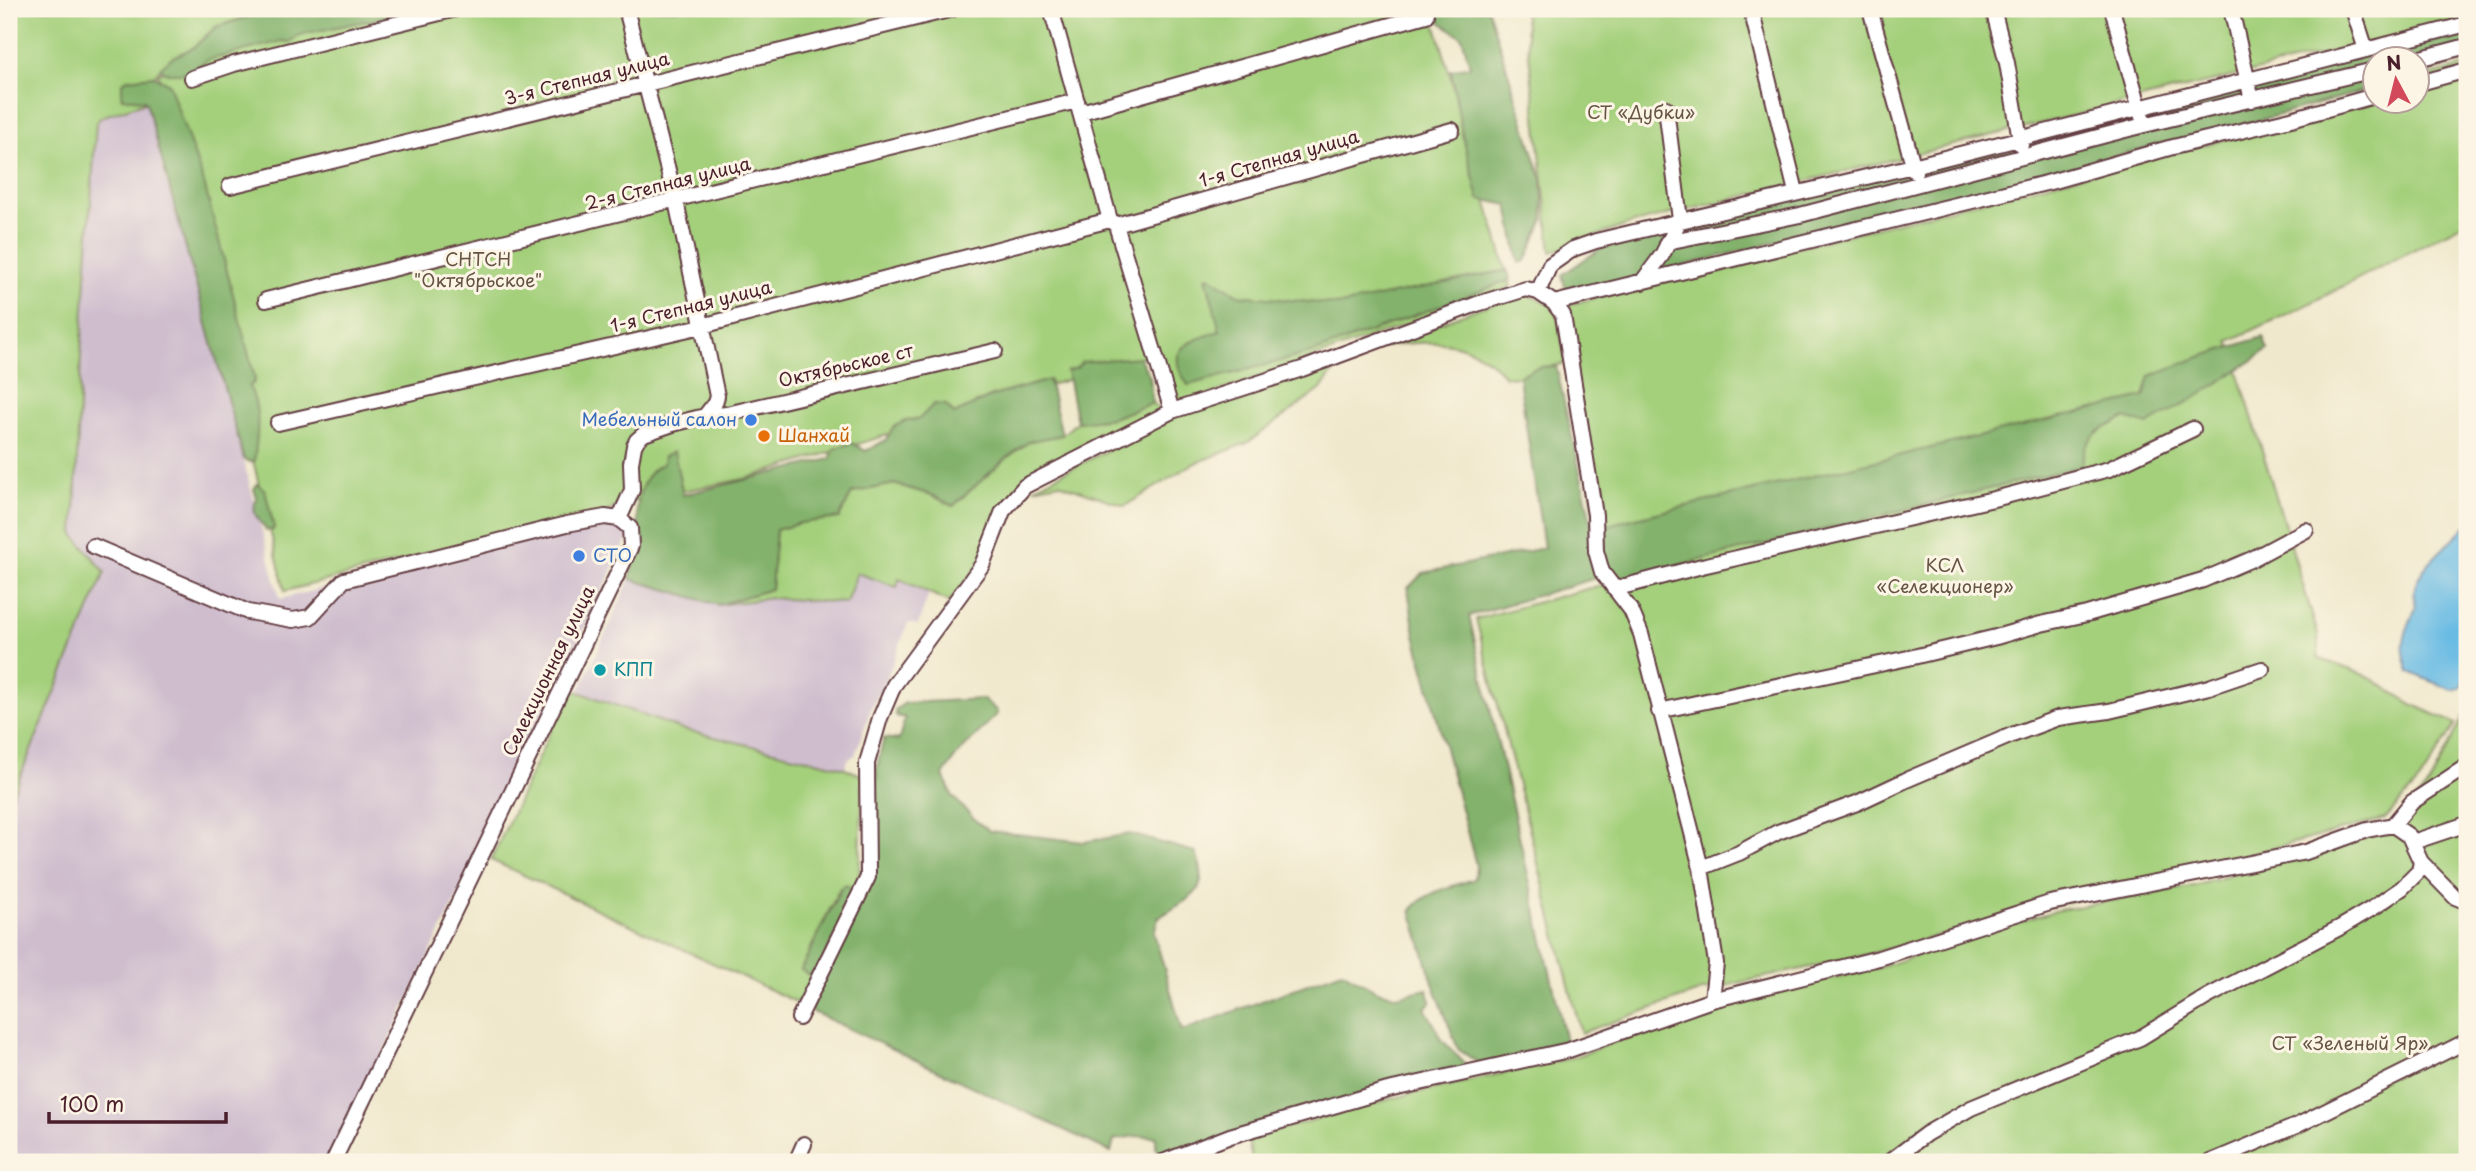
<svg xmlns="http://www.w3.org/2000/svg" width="2476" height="1171" font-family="'Playpen Sans',sans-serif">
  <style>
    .industrial { fill: #cfbdce }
    .green { fill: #a4d07c; stroke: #777854; stroke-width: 2 }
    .forest { fill: #83b26c; stroke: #66684c; stroke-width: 2 }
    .water { fill: #69bbe4; stroke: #5a6d88; stroke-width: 2 }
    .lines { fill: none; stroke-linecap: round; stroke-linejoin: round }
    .minor-casing { stroke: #633d43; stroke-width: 18 }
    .minor { stroke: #fff; stroke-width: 14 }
    .shop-dot { fill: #3f7fe0; stroke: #fcf5e5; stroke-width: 2.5 }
    .food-dot { fill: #e8710a; stroke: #fcf5e5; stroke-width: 2.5 }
    .culture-dot { fill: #0f9aa8; stroke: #fcf5e5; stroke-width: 2.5 }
    .labels { text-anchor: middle; stroke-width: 6; stroke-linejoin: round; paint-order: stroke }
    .street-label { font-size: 18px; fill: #4a1f2b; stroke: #fcf5e5 }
    .park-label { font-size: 18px; fill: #655443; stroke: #fcf5e5 }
    .shop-label { font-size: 18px; fill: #366cbe; stroke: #fcf5e5; text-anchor: end }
    .food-label { font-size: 18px; fill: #c56008; stroke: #fcf5e5; text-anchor: start }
    .culture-label { font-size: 18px; fill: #0d838f; stroke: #fcf5e5; text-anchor: start }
  </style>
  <rect width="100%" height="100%" fill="#fcf5e5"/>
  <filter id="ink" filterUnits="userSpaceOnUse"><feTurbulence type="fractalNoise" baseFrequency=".0143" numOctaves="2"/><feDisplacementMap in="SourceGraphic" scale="14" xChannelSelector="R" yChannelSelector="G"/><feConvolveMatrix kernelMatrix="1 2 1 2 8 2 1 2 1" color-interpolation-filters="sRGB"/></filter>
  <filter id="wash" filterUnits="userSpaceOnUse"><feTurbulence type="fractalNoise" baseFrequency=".00686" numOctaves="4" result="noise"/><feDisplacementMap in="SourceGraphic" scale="28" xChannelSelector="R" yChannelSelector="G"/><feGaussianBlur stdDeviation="1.57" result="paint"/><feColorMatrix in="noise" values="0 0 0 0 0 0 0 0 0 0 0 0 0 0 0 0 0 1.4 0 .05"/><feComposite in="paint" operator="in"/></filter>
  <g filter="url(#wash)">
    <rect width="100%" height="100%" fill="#f0e8cc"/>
    <path class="industrial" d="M 146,102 L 165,178 L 189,256 L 280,599 L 566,528 L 613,520 L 629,535 L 331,1162 L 9,1162 L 9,803 L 105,573 L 74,535 L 81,355 L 96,122 L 101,117 Z
      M 857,572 L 897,587 L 899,578 L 929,593 L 918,625 L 908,623 L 885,683 L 871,708 L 855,755 L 847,760 L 845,768 L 681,729 L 579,692 L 630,579 L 718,605 L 771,598 L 846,603 Z"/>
    <path class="green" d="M 9,9 L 273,9 L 216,27 L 193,48 L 171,58 L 154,76 L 127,79 L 122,83 L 137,99 L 146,102 L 101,117 L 96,123 L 81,355 L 74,535 L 105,572 L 9,803 Z
      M 387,9 L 1431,9 L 1511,287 L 1168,410 L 1148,355 L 744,479 L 622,503 L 605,513 L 566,520 L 285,591 L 158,73 Z
      M 1524,9 L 2467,9 L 2467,19 L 1630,224 L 1551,252 Z
      M 2467,65 L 2467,222 L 2305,306 L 2229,341 L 2318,635 L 2318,658 L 2365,675 L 2414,705 L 2456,724 L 2420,781 L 2385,819 L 1865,955 L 1702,991 L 1581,1033 L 1476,619 L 1605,584 L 1563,306 L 2374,102 L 2416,102 L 2417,79 Z
      M 1526,294 L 1549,304 L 1558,317 L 1566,363 C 1548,369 1536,364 1519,377 L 1505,376 C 1468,333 1425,341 1375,348 L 1479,308 Z
      M 1342,360 L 1320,390 L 1247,443 L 1193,464 L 1125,506 L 1059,483 L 1033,488 L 1175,416 Z
      M 1152,403 L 1163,413 L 1023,484 L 980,563 L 949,602 L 899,579 L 897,587 L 857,573 L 846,603 L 771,598 L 718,605 L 771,589 L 776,530 L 800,523 L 852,493 L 894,484 L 932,495 L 953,506 L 1005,459 L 1030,441 L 1062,435 L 1077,422 L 1112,418 Z
      M 569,691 L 579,692 L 681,729 L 845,768 L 863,776 L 859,882 L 856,894 L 846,885 L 840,888 L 801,969 L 818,971 L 798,1003 L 491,860 Z
      M 2467,710 L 2467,1162 L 1252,1162 L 1248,1138 L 1394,1098 L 1571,1058 L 1717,1005 L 1881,967 L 2054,911 L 2194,886 L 2389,829 L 2429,785 Z"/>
    <path class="forest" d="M 273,9 L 425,9 L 307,33 L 297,36 L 290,42 L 282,41 L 208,60 L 186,73 L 167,73 L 160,68 L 171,58 L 193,48 L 216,27 Z
      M 1438,9 L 1488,9 L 1542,180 L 1544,219 L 1526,261 L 1519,263 L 1508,205 L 1479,199 L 1462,134 L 1451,70 L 1470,66 L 1462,37 L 1433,17 Z
      M 2467,30 L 2467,60 L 2417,75 L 2416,60 L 2374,60 L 2374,88 L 2283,114 L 1595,288 L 1579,285 L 1566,290 L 1562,275 L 1609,243 Z
      M 154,76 L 169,84 L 204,183 L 255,379 L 253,384 L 249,386 C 262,411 257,436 254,463 L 244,460 L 146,102 L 144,100 L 122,98 L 122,83 L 128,79 Z
      M 1507,270 L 1511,280 L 1315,352 L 1188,385 C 1162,347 1189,342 1220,331 L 1206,277 L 1209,276 L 1238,295 L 1340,305 Z
      M 2263,337 L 2268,350 L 2200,395 L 2147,425 L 2126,418 C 2100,430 2084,434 2082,466 L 1619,580 L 1606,575 L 1469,616 L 1566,1042 L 1561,1047 L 1480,1064 L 1458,1049 L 1433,983 L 1411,910 C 1426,891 1454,886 1475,879 L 1476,865 L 1415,635 L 1408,588 L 1423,573 L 1544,548 L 1519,377 C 1531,368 1541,366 1556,366 L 1593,530 L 1615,523 L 2144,397 L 2150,376 L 2197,358 Z
      M 1139,357 L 1150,377 L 1152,403 L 1112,418 L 1077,422 L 1067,371 L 1077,368 L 1082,362 Z
      M 1049,380 L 1062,435 L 1030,441 L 1005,459 L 953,506 L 932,495 L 894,484 L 852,493 L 839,518 L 800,523 L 776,530 L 771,589 L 718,605 L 630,579 C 630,563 640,554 640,542 C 640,531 637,520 637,509 C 639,491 646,470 663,464 L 664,456 L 674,452 L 683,495 L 830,459 L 834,449 L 852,443 L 866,451 L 886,440 L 893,427 L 907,420 L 919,419 L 934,404 L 946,405 L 954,414 L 992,396 Z
      M 257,484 L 265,490 L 274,527 L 273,530 L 266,530 C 258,518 250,513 257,498 L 254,489 Z
      M 983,699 L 997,711 L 997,714 L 958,754 L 943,775 L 953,797 L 976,821 L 990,831 L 1084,842 L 1130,834 L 1195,852 C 1214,893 1189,897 1158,918 L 1154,933 L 1182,1031 L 1342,971 L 1377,991 L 1397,996 L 1427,989 L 1431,1001 L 1425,1008 L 1443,1041 L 1469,1068 L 1173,1156 L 1160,1155 L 1156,1148 L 1156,1137 L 1134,1136 L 1114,1140 L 1111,1152 L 813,1012 L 810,1008 L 877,867 L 874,779 L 884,738 L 899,740 L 905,718 L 896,716 L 895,710 L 905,703 Z
      M 846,885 L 853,889 L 856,894 L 818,971 L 808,975 L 801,970 L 841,888 Z"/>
    <path class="water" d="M 2467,525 L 2467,676 L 2461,688 L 2452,690 L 2409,672 C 2398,642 2405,637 2415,609 C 2417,602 2413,595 2415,587 C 2420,565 2452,542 2467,525 Z"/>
  </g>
  <g filter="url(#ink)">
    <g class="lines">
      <defs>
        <path id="minor" d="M 626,9 L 676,201 L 717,396 L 715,403 L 705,416
          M 1051,9 L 1110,220 L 1116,225 L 1172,411
          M 1751,9 L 1796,192
          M 1870,9 L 1915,172
          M 1993,9 L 2007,63 L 2021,145
          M 2112,9 L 2142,117
          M 2231,9 L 2252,100
          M 2353,9 L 2366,50
          M 2414,60 L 2467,46
          M 192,78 L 234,64 L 456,9
          M 2416,84 L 2467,70
          M 1081,112 L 1426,15
          M 230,186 L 953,9
          M 1116,225 L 1452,130
          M 1667,242 L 1800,215 L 2144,125 L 2374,70
          M 1642,282 L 1662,255 L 1680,220 L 1666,108
          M 1538,292 L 1550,265 L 1573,249 L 1596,241 L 1913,166 L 2467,24
          M 266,300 L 1077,101
          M 1554,303 L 2050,182 L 2169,148 L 2291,119 L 2374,96
          M 278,423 L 702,326 L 1110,220
          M 619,519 L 632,490 L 631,463 L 634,446 L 637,440 L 644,434 L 673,424 L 705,416 L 727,414 L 995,351
          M 93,546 L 248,612 L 293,620 L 310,617 L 344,580 L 567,524 L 605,517 L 619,519 L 630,528 L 631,546 L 333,1162
          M 1614,589 L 1702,566 L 1998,498 L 2109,469 L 2193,429
          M 1659,711 L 1913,657 L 1996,637 L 2041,624 L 2087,614 L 2203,580 L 2252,559 L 2306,530
          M 2393,825 L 2412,802 L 2467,766
          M 2413,842 L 2467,824
          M 2421,862 L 2455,897 L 2467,902
          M 1701,868 L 1739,853 L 1778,832 L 1857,803 L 1906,780 L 2012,735 L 2058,718 L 2109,711 L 2209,687 L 2262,669
          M 1712,1000 L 1879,958 L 2050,903 L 2306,852 L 2367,830 L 2393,825 L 2409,836 L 2421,862 L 2419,871 L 2402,888 L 2376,906 L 2341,927 L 2207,997 L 2140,1038 L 1971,1108 L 1926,1134 L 1889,1162
          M 799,1018 L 868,877 L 867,763 L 880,718 L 894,685 L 982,565 L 1003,511 L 1025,486 L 1172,411 L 1302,369 L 1477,304 L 1526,289 L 1538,292 L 1554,303 L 1563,315 L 1595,515 L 1596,551 L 1602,572 L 1631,610 L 1641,634 L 1701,868 L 1716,963 L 1712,1000 L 1569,1050 L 1388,1090 L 1230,1136 L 1163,1162
          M 796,1162 L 804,1144
          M 2210,1162 L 2296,1126 L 2467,1041"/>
      </defs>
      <use href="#minor" class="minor-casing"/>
      <use href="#minor" class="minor"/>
    </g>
  </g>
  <g class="shop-dot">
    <circle cx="751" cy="420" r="7"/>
    <circle cx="579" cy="556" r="7"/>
  </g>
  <circle class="food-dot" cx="764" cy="436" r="7"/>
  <circle class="culture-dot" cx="600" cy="670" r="7"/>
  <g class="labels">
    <g class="street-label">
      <text transform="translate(587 79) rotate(-14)" y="6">3-я Степная улица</text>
      <text transform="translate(1279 159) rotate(-16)" y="6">1-я Степная улица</text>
      <text transform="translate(668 184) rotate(-14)" y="6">2-я Степная улица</text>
      <text transform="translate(691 307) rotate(-14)" y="6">1-я Степная улица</text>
      <text transform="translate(846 366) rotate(-13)" y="6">Октябрьское ст</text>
      <text transform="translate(549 671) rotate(-64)" y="6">Селекционная улица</text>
    </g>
    <g class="park-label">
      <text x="1641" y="119">СТ «Дубки»</text>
      <text x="478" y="266">СНТСН<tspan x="478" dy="21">"Октябрьское"</tspan></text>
      <text x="1945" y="572">КСЛ<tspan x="1945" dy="21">«Селекционер»</tspan></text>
      <text x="2350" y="1050">СТ «Зеленый Яр»</text>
    </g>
    <g class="shop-label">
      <text x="737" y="426">Мебельный салон</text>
      <text x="593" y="562" text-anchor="start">СТО</text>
    </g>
    <g class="food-label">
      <text x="778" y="442">Шанхай</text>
    </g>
    <g class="culture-label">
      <text x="614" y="676">КПП</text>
    </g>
  </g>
  <rect width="2476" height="1171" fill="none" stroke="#fcf5e5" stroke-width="35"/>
  <g transform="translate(2396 80) rotate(353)"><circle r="33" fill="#fcf5e5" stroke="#b59f9b" stroke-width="2"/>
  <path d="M0-5L12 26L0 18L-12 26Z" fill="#d1495b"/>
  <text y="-10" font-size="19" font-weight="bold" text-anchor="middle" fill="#4a1f2b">N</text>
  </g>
  <path d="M49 1112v10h177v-10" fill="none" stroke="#4a1f2b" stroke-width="3.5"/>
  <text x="60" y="1112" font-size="21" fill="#4a1f2b" stroke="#fcf5e5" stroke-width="5" paint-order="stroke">100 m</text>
</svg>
